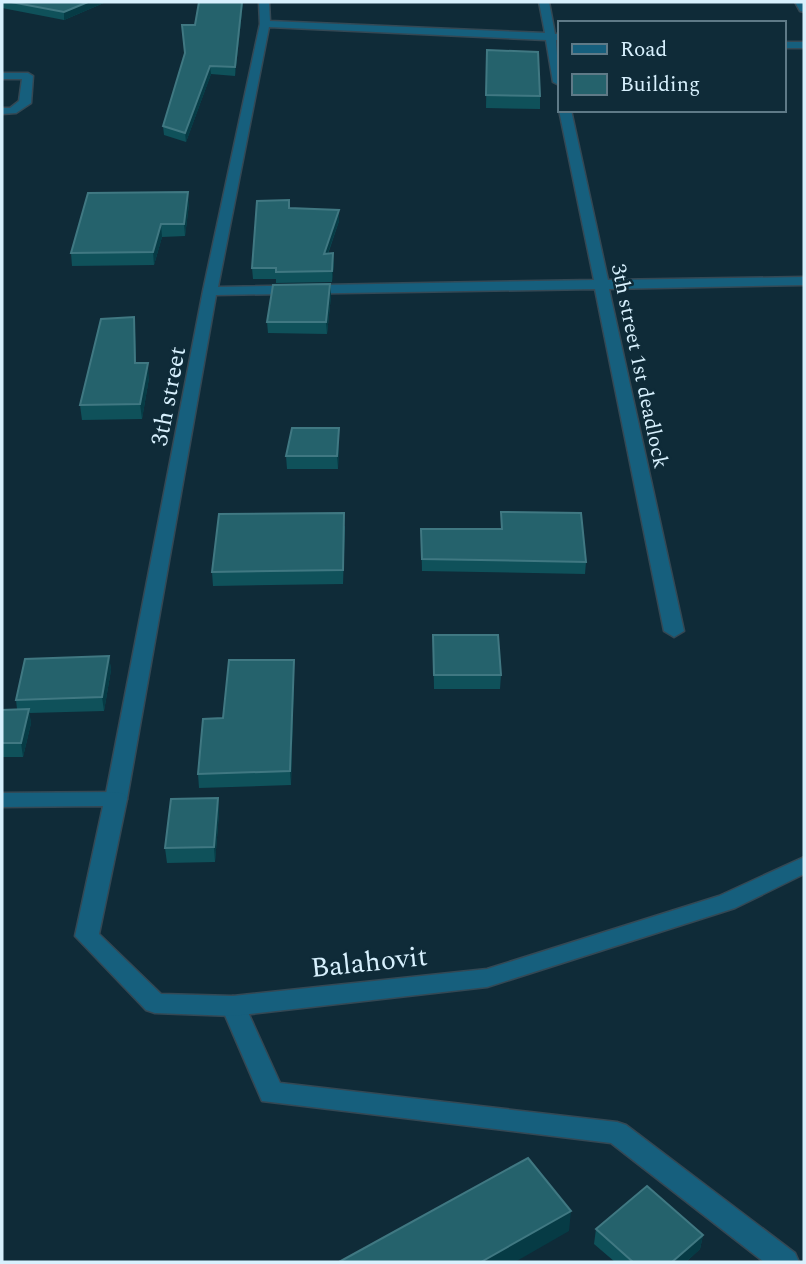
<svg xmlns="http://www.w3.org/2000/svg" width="806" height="1264" font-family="Spectral,serif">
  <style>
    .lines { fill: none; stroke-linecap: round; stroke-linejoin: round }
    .service-casing { stroke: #344854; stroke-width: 3 }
    .minor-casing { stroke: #344854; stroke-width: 3 }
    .tertiary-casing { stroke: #344854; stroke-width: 3 }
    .service { fill: #165f7d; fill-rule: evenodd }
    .minor { fill: #165f7d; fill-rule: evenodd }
    .tertiary { fill: #165f7d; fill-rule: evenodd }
    .wall { fill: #0f515a }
    .shaded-wall { fill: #063b45 }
    .building { fill: #25626c; stroke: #407882; stroke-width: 2 }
    .labels { text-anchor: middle; stroke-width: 5; stroke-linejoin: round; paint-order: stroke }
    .far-street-label { font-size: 21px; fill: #d7f0fd; stroke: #0f2b38 }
    .street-label { font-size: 24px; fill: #d7f0fd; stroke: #0f2b38 }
    .near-street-label { font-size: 28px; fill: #d7f0fd; stroke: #0f2b38 }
  </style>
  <rect width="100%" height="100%" fill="#0f2b38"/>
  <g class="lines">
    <defs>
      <path id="service" d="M 2,73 L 28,73 L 33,76 L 31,103 L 16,113 L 2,114 L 2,108 L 10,108 L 19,101 L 22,79 L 2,79 Z
        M 233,996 L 242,999 L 280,1083 L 617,1122 L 626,1125 L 795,1253 L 799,1262 L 764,1262 L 611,1143 L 262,1101 L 221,1006 L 224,999 Z"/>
      <path id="minor" d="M 259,2 L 269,2 L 270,21 L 545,33 L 539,2 L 549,2 L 555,34 L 559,34 L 559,40 L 556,40 L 559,85 L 553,82 L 546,40 L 269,27 L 218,287 L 594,280 L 559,110 L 571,110 L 608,280 L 804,277 L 804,285 L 609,289 L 684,631 L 674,637 L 664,631 L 595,289 L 216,295 L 127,799 L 124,804 L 108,804 L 105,799 L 203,291 L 260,24 Z
        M 795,2 L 804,2 L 804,12 L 800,11 Z
        M 783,42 L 804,42 L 804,48 L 783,48 Z"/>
      <path id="tertiary" d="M 116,792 L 124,794 L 127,799 L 99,934 L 161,994 L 233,996 L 487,969 L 719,896 L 804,857 L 804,874 L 735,908 L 487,987 L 233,1016 L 155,1013 L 146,1010 L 75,936 L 103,806 L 2,807 L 2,793 Z"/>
    </defs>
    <use href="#service" class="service-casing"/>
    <use href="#minor" class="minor-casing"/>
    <use href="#tertiary" class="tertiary-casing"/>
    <use href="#service" class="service"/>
    <use href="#minor" class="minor"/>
    <use href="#tertiary" class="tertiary"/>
  </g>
  <path class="wall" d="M 2,2 L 106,2 L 64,20 L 2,8 Z
    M 199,2 L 243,2 L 235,76 L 211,74 L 186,142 L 164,135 L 163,126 L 185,54 L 195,25 Z
    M 487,50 L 540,96 L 540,109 L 486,108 Z
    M 289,200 L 290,208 L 339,210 L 339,221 L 328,254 L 334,264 L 332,282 L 276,283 L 276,279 L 253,279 L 252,268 Z
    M 189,204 L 185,236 L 162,237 L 154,265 L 72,266 L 71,253 Z
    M 330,284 L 331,296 L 327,334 L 268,333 L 267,322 Z
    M 135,331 L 136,363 L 149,378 L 142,419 L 82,420 L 80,405 Z
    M 339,440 L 338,469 L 287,469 L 286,456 Z
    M 501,512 L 586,562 L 585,574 L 422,571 L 421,529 L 501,529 Z
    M 345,526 L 343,584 L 213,586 L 212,572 Z
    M 433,635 L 501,675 L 500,689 L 434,689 Z
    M 109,656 L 111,670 L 104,711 L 29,713 L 31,723 L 23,757 L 2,757 L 2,710 L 17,709 L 16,700 Z
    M 294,674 L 291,785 L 199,788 L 198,774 L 223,718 Z
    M 218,798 L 219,813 L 215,862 L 167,863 L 165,848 Z
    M 596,1229 L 703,1235 L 700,1249 L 686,1262 L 615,1262 L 594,1244 Z"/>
  <path class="shaded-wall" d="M 88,2 L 106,2 L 64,20 L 64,12 Z
    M 242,2 L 243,2 L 235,76 L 235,67 Z
    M 210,66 L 211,74 L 186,142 L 185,133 Z
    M 188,192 L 189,204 L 185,236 L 184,224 Z
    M 339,210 L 339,221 L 324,264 L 324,254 Z
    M 161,224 L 162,237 L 154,265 L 153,252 Z
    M 333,253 L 334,264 L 332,282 L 332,271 Z
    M 330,284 L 331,296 L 327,334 L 326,322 Z
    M 134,317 L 135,331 L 136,378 L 135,363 Z
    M 148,363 L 149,378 L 142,419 L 140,404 Z
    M 339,428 L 339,440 L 338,469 L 337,456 Z
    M 109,656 L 111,670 L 104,711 L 102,697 Z
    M 294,660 L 294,674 L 291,785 L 290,771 Z
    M 29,709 L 31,723 L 23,757 L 21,743 Z
    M 218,798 L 219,813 L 215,862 L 214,847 Z
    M 571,1211 L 569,1231 L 515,1262 L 481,1262 Z
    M 703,1235 L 700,1249 L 686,1262 L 672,1262 Z"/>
  <path class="building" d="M 11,2 L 88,2 L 64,12 Z
    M 199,2 L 242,2 L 235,67 L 210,66 L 185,133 L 163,126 L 185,53 L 182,25 L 195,25 Z
    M 487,50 L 538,52 L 540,96 L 486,95 Z
    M 188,192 L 184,224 L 161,224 L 153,252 L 71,253 L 88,193 Z
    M 289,200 L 289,208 L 339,210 L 324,254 L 333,253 L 332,271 L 276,272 L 276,268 L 252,268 L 257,201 Z
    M 330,284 L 326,322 L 267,322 L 273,285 Z
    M 134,317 L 135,363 L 148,363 L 140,404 L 80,405 L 101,319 Z
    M 292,428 L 339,428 L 337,456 L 286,456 Z
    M 501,512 L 581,513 L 586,562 L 422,559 L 421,529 L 502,529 Z
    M 344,513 L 343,570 L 212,572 L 219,514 Z
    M 433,635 L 498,635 L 501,675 L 434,675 Z
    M 109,656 L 102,697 L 16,700 L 25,659 Z
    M 229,660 L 294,660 L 290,771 L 198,774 L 203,719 L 223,718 Z
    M 29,709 L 21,743 L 2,743 L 2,710 Z
    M 218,798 L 214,847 L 165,848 L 171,799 Z
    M 528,1158 L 571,1211 L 481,1262 L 339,1262 Z
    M 647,1186 L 703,1235 L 672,1262 L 633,1262 L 596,1229 Z"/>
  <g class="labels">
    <g class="far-street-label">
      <text transform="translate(640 366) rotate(78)" y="7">3th street 1st deadlock</text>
    </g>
    <g class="street-label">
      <text transform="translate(168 396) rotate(-79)" y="8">3th street</text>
    </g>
    <g class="near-street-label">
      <text transform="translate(369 961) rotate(-6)" y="10">Balahovit</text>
    </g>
  </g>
  <rect width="806" height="1264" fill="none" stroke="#d7f0fd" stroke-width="7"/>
  <rect x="558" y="21" width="228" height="91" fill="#0f2b38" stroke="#5f7a87" stroke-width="2"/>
  <rect x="572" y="44" width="35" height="10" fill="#165f7d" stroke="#5f7a87" stroke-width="2"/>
  <text x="620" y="56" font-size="21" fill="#d7f0fd">Road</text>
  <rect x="572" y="74" width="35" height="21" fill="#25626c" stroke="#5f7a87" stroke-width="2"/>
  <text x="620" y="91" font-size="21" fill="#d7f0fd">Building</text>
</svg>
